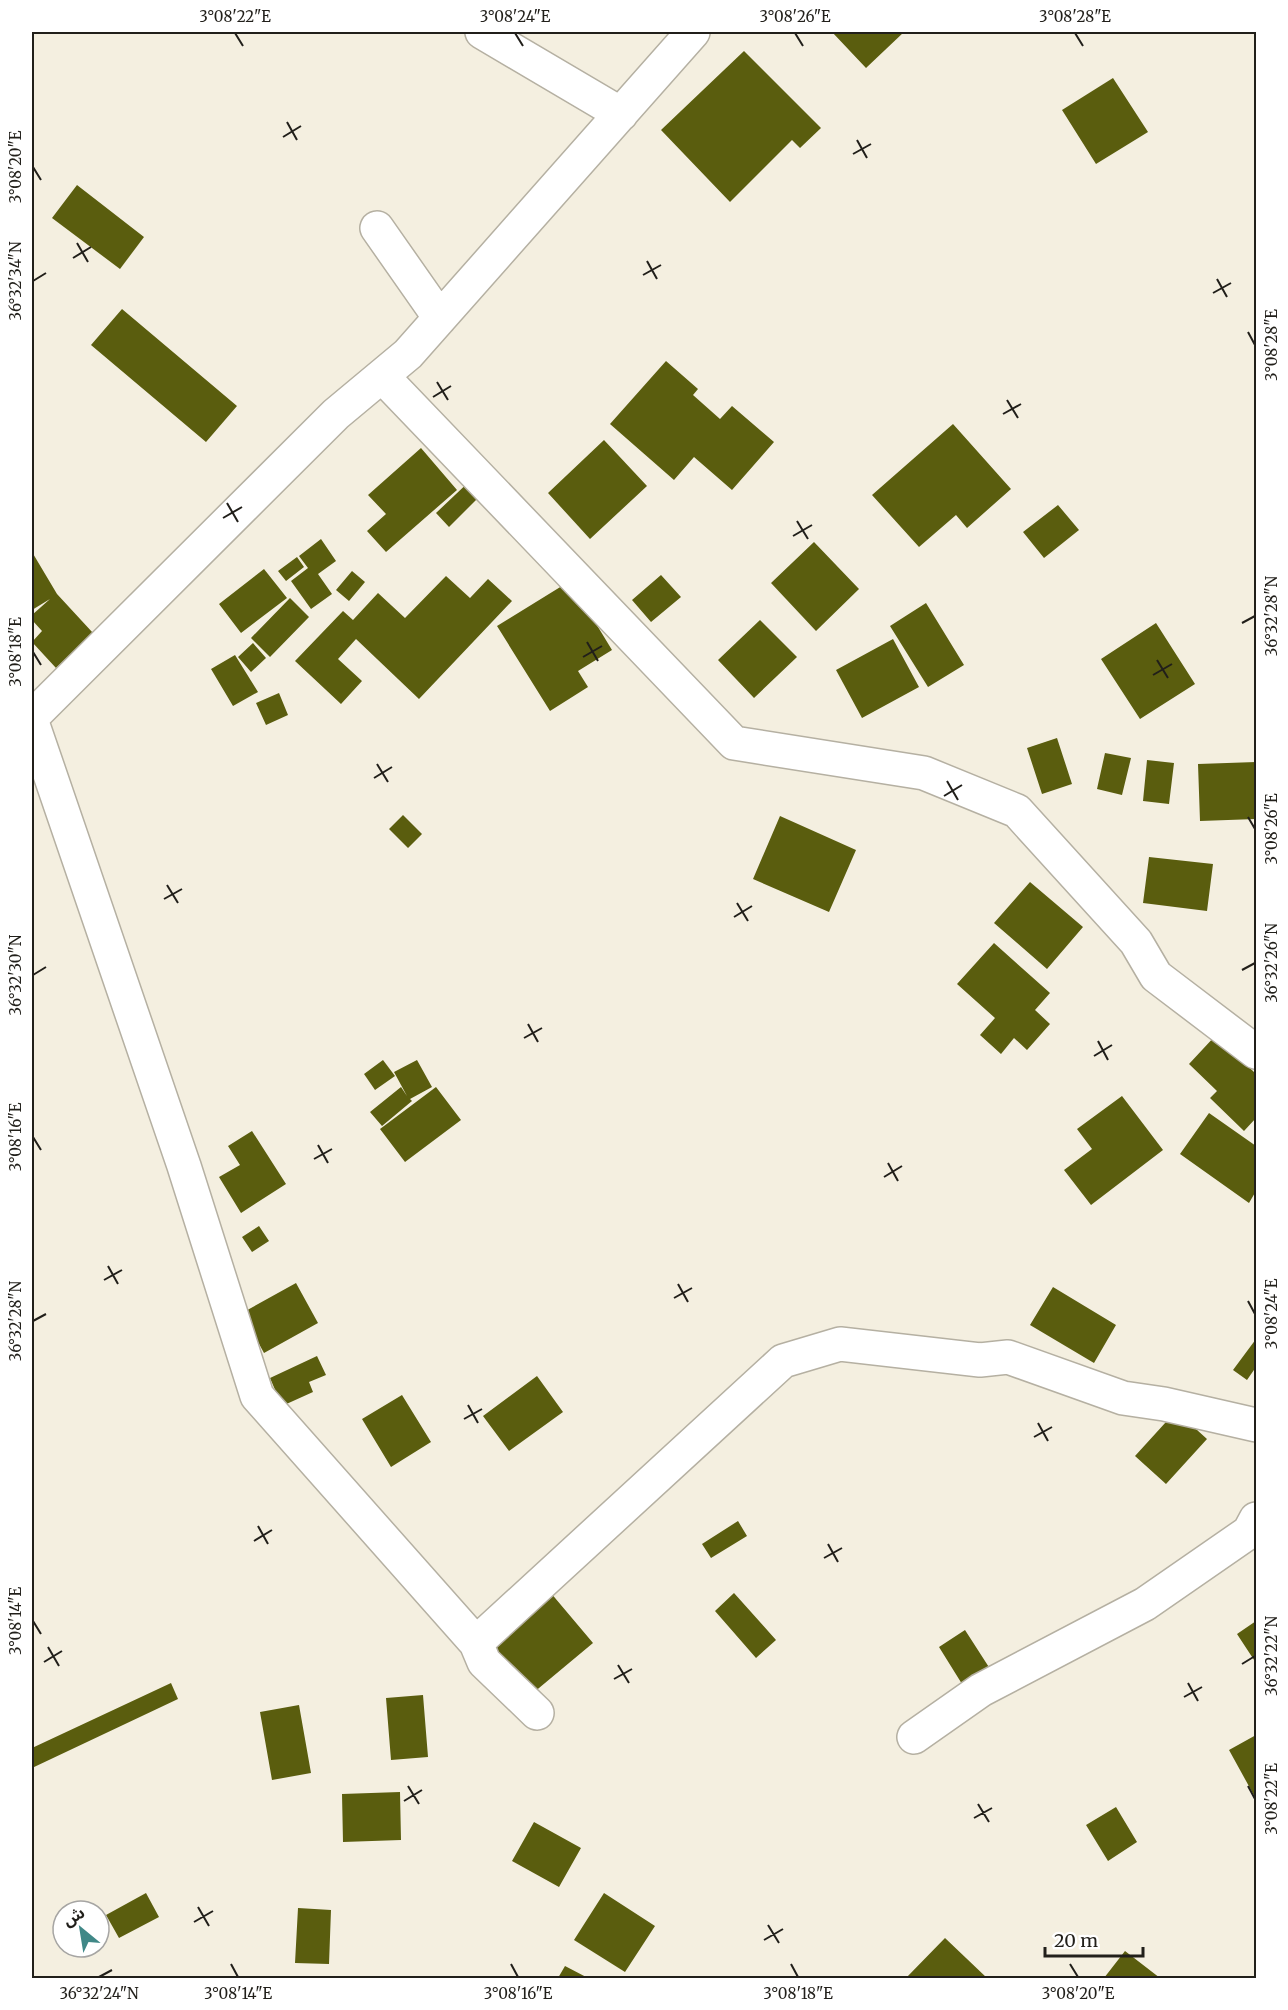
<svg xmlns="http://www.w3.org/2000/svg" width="1288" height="2010" font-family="Merriweather,'Noto Sans Arabic',serif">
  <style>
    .building { fill: #5a5d0e }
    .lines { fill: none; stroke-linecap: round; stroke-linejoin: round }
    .minor-casing { stroke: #b5b0a2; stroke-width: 36 }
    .minor { stroke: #fff; stroke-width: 33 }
    .ticks { fill: none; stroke: #211f1a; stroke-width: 2 }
    .neatline { fill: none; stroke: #211f1a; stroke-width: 2 }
    .ticks-label { font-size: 15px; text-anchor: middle; fill: #211f1a }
  </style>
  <rect width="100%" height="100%" fill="#f4efe0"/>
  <path class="building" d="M 832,32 L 904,32 L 866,68 Z
    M 744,51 L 821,128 L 800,148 L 792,140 L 730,202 L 661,130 Z
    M 1113,78 L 1148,132 L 1096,164 L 1062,110 Z
    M 77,185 L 144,237 L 120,269 L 52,218 Z
    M 122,309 L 237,406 L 206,442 L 91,345 Z
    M 666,361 L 698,389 L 693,395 L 720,419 L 732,406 L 774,442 L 732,490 L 694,457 L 674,480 L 610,424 Z
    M 953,424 L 1011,489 L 967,528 L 956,515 L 919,547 L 872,495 Z
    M 604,440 L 647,486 L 590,539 L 548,493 Z
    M 421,448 L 457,490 L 386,552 L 367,531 L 386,514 L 368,495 Z
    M 474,477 L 486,490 L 449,527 L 436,513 Z
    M 1058,505 L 1079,530 L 1044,558 L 1023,532 Z
    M 321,539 L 336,561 L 318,574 L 332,594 L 311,609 L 291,581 L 308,568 L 299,556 Z
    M 814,542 L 859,589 L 816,631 L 771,583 Z
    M 32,552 L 57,594 L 93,633 L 56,668 L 32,642 L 42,631 L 32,620 L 32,615 L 50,599 L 32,610 Z
    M 297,557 L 304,567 L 286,581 L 278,571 Z
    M 264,569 L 287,598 L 241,633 L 219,604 Z
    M 352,571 L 365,582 L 349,601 L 336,590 Z
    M 661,575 L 681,597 L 651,622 L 632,600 Z
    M 446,576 L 470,598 L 488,579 L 512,601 L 419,699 L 356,639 L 338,659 L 362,681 L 341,704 L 295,661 L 343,611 L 353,620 L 378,593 L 405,618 Z
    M 570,581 L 612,650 L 578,671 L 588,687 L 550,711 L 497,626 Z
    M 290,598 L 309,617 L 270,657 L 251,638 Z
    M 926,603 L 964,665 L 928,687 L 890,626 Z
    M 760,620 L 797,657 L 754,698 L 718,660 Z
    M 1156,623 L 1195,684 L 1140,719 L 1101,659 Z
    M 893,639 L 919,687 L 862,718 L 836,670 Z
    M 253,643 L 266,658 L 251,672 L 238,657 Z
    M 235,655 L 258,692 L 233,706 L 211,669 Z
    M 279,693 L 288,715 L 266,725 L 256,703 Z
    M 1057,738 L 1072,784 L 1042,794 L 1027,748 Z
    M 1105,753 L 1131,758 L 1122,795 L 1097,789 Z
    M 1147,760 L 1174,763 L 1169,804 L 1143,801 Z
    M 1256,762 L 1256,819 L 1200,821 L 1198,764 Z
    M 403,815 L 422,834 L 408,848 L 389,829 Z
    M 780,816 L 856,850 L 829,912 L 753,879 Z
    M 1149,857 L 1213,864 L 1207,911 L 1143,903 Z
    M 1030,882 L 1083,927 L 1047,969 L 994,923 Z
    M 994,943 L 1050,993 L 1035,1010 L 1050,1024 L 1027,1050 L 1014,1038 L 1001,1054 L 980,1035 L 995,1018 L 957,984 Z
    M 1216,1035 L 1256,1074 L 1256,1118 L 1244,1131 L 1210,1098 L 1217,1091 L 1189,1064 Z
    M 383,1060 L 395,1076 L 375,1090 L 364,1074 Z
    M 417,1060 L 432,1087 L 410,1099 L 412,1101 L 382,1126 L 370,1112 L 401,1087 L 407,1096 L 394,1072 Z
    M 436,1087 L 461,1120 L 405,1162 L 380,1129 Z
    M 1122,1096 L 1163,1150 L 1091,1205 L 1064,1170 L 1092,1149 L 1077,1129 Z
    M 1209,1113 L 1256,1146 L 1256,1191 L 1249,1203 L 1180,1154 Z
    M 252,1131 L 286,1184 L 241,1213 L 219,1177 L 240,1165 L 228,1146 Z
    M 259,1226 L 269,1241 L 252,1252 L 242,1237 Z
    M 296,1283 L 318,1323 L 264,1353 L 242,1313 Z
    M 1053,1287 L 1116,1325 L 1094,1363 L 1030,1325 Z
    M 1256,1339 L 1256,1367 L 1247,1380 L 1233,1370 Z
    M 317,1356 L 326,1375 L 309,1382 L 313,1392 L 282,1406 L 270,1378 Z
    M 537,1376 L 563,1412 L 509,1451 L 483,1416 Z
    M 402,1395 L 431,1442 L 391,1467 L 362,1419 Z
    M 1176,1411 L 1207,1439 L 1166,1484 L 1135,1456 Z
    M 738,1521 L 747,1536 L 711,1558 L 702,1544 Z
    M 550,1592 L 593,1643 L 533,1693 L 490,1641 Z
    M 734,1593 L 776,1640 L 756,1658 L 715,1611 Z
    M 1256,1621 L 1256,1663 L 1237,1634 Z
    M 965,1630 L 994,1675 L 967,1692 L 939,1647 Z
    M 171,1683 L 178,1699 L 32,1768 L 32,1748 Z
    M 423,1695 L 428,1757 L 391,1760 L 386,1698 Z
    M 299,1705 L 311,1773 L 272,1780 L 260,1712 Z
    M 1256,1735 L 1256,1799 L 1229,1750 Z
    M 400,1792 L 401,1840 L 343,1842 L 342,1794 Z
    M 1116,1807 L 1137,1842 L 1108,1861 L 1086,1825 Z
    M 534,1822 L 581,1848 L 559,1887 L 512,1861 Z
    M 146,1893 L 159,1917 L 119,1938 L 106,1915 Z
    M 604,1893 L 655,1926 L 625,1972 L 574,1940 Z
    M 298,1908 L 331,1910 L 329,1964 L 295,1963 Z
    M 945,1938 L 987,1978 L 906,1978 Z
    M 1125,1951 L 1160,1978 L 1104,1978 Z
    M 565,1966 L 588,1978 L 558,1978 Z"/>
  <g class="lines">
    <defs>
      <path id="minor" d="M 482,32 L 621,114
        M 377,228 L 440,318
        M 382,376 L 734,743 L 924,773 L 1017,811 L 1136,942 L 1156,976 L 1256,1052
        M 32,717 L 336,414 L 408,354 L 693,32
        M 32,722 L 184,1166 L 257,1396 L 476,1643 L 484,1662 L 537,1713
        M 476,1643 L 783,1361 L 840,1344 L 980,1360 L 1008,1357 L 1123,1398 L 1164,1404 L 1256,1425
        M 914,1737 L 981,1690 L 1145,1604 L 1249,1532 L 1256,1519"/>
    </defs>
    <use href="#minor" class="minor-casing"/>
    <use href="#minor" class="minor"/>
  </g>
  <path class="ticks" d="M 235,33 L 243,46M 515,33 L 523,46M 795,33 L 803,46M 1075,33 L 1083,46M 287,122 L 297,140M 283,137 L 301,126M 857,140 L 867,158M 853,154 L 871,144M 33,167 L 41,180M 77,243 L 88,262M 73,258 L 91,247M 647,261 L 657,279M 643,275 L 661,265M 1217,279 L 1227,297M 33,281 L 46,273M 1213,293 L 1231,283M 1248,332 L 1255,345M 437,382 L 448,400M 433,397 L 451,386M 1007,400 L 1018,418M 1003,414 L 1021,404M 227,503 L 238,522M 223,518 L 242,507M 797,521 L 808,539M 793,536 L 812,525M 1242,623 L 1255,616M 587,642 L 598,661M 33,652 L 41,665M 583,657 L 602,646M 1157,660 L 1168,678M 1153,675 L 1172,664M 377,764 L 388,782M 374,778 L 392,767M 947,781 L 958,800M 944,796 L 962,785M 1248,817 L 1255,829M 167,885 L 178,903M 164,899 L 182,889M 737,903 L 748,921M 734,917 L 752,906M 1242,970 L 1255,963M 33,975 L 46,967M 528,1024 L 538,1042M 524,1038 L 542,1028M 1098,1041 L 1108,1060M 1094,1056 L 1112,1045M 33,1137 L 41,1150M 318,1145 L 328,1163M 314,1159 L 332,1149M 888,1163 L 898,1181M 884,1177 L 902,1166M 108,1266 L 118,1284M 104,1280 L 122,1270M 678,1284 L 688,1302M 674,1298 L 692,1288M 1248,1301 L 1255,1314M 33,1321 L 46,1314M 468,1405 L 478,1423M 464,1419 L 482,1409M 1038,1423 L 1048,1441M 1034,1437 L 1052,1427M 258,1526 L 268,1544M 254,1541 L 272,1530M 828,1544 L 838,1562M 824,1558 L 842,1548M 33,1621 L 41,1634M 48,1647 L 59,1666M 44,1662 L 62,1651M 1242,1664 L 1255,1656M 618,1665 L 629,1683M 614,1679 L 632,1669M 1188,1683 L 1198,1701M 1184,1697 L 1202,1687M 408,1786 L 419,1804M 1248,1786 L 1255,1799M 404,1801 L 422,1790M 978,1804 L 989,1822M 974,1818 L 992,1808M 198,1907 L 209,1926M 194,1922 L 213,1911M 768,1925 L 779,1943M 764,1940 L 783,1929M 231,1964 L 238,1977M 511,1964 L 518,1977M 791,1964 L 798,1977M 1070,1964 L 1078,1977M 99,1977 L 112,1970"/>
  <rect width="1288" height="2010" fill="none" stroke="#ffffff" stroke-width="66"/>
  <g transform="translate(81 1929) rotate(330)"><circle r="28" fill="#ffffff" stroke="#a6a5a3" stroke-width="1.5"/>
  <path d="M0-4.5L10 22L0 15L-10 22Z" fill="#408887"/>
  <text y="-9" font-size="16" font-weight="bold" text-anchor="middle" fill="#211f1a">ش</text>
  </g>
  <path d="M1045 1947v9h98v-9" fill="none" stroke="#211f1a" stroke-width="3"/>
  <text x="1054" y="1947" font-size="18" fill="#211f1a" stroke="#ffffff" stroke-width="4.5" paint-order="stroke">20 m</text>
  <rect x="33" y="33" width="1222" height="1944" class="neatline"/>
  <g class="ticks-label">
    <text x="235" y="22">3°08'22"E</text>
    <text x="515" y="22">3°08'24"E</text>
    <text x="795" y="22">3°08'26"E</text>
    <text x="1075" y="22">3°08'28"E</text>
    <text transform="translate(16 167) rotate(-90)" y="5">3°08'20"E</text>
    <text transform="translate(16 281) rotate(-90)" y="5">36°32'34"N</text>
    <text transform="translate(1272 345) rotate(-90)" y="5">3°08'28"E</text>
    <text transform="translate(1272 616) rotate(-90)" y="5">36°32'28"N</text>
    <text transform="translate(16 652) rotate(-90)" y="5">3°08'18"E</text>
    <text transform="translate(1272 829) rotate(-90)" y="5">3°08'26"E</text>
    <text transform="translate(1272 963) rotate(-90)" y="5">36°32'26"N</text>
    <text transform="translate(16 975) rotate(-90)" y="5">36°32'30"N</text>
    <text transform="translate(16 1137) rotate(-90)" y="5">3°08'16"E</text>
    <text transform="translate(1272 1314) rotate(-90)" y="5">3°08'24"E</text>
    <text transform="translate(16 1321) rotate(-90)" y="5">36°32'28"N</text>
    <text transform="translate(16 1621) rotate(-90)" y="5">3°08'14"E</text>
    <text transform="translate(1272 1656) rotate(-90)" y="5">36°32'22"N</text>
    <text transform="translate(1272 1799) rotate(-90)" y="5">3°08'22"E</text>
    <text x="99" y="1999">36°32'24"N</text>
    <text x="238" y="1999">3°08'14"E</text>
    <text x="518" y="1999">3°08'16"E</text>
    <text x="798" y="1999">3°08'18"E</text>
    <text x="1078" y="1999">3°08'20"E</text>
  </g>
</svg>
